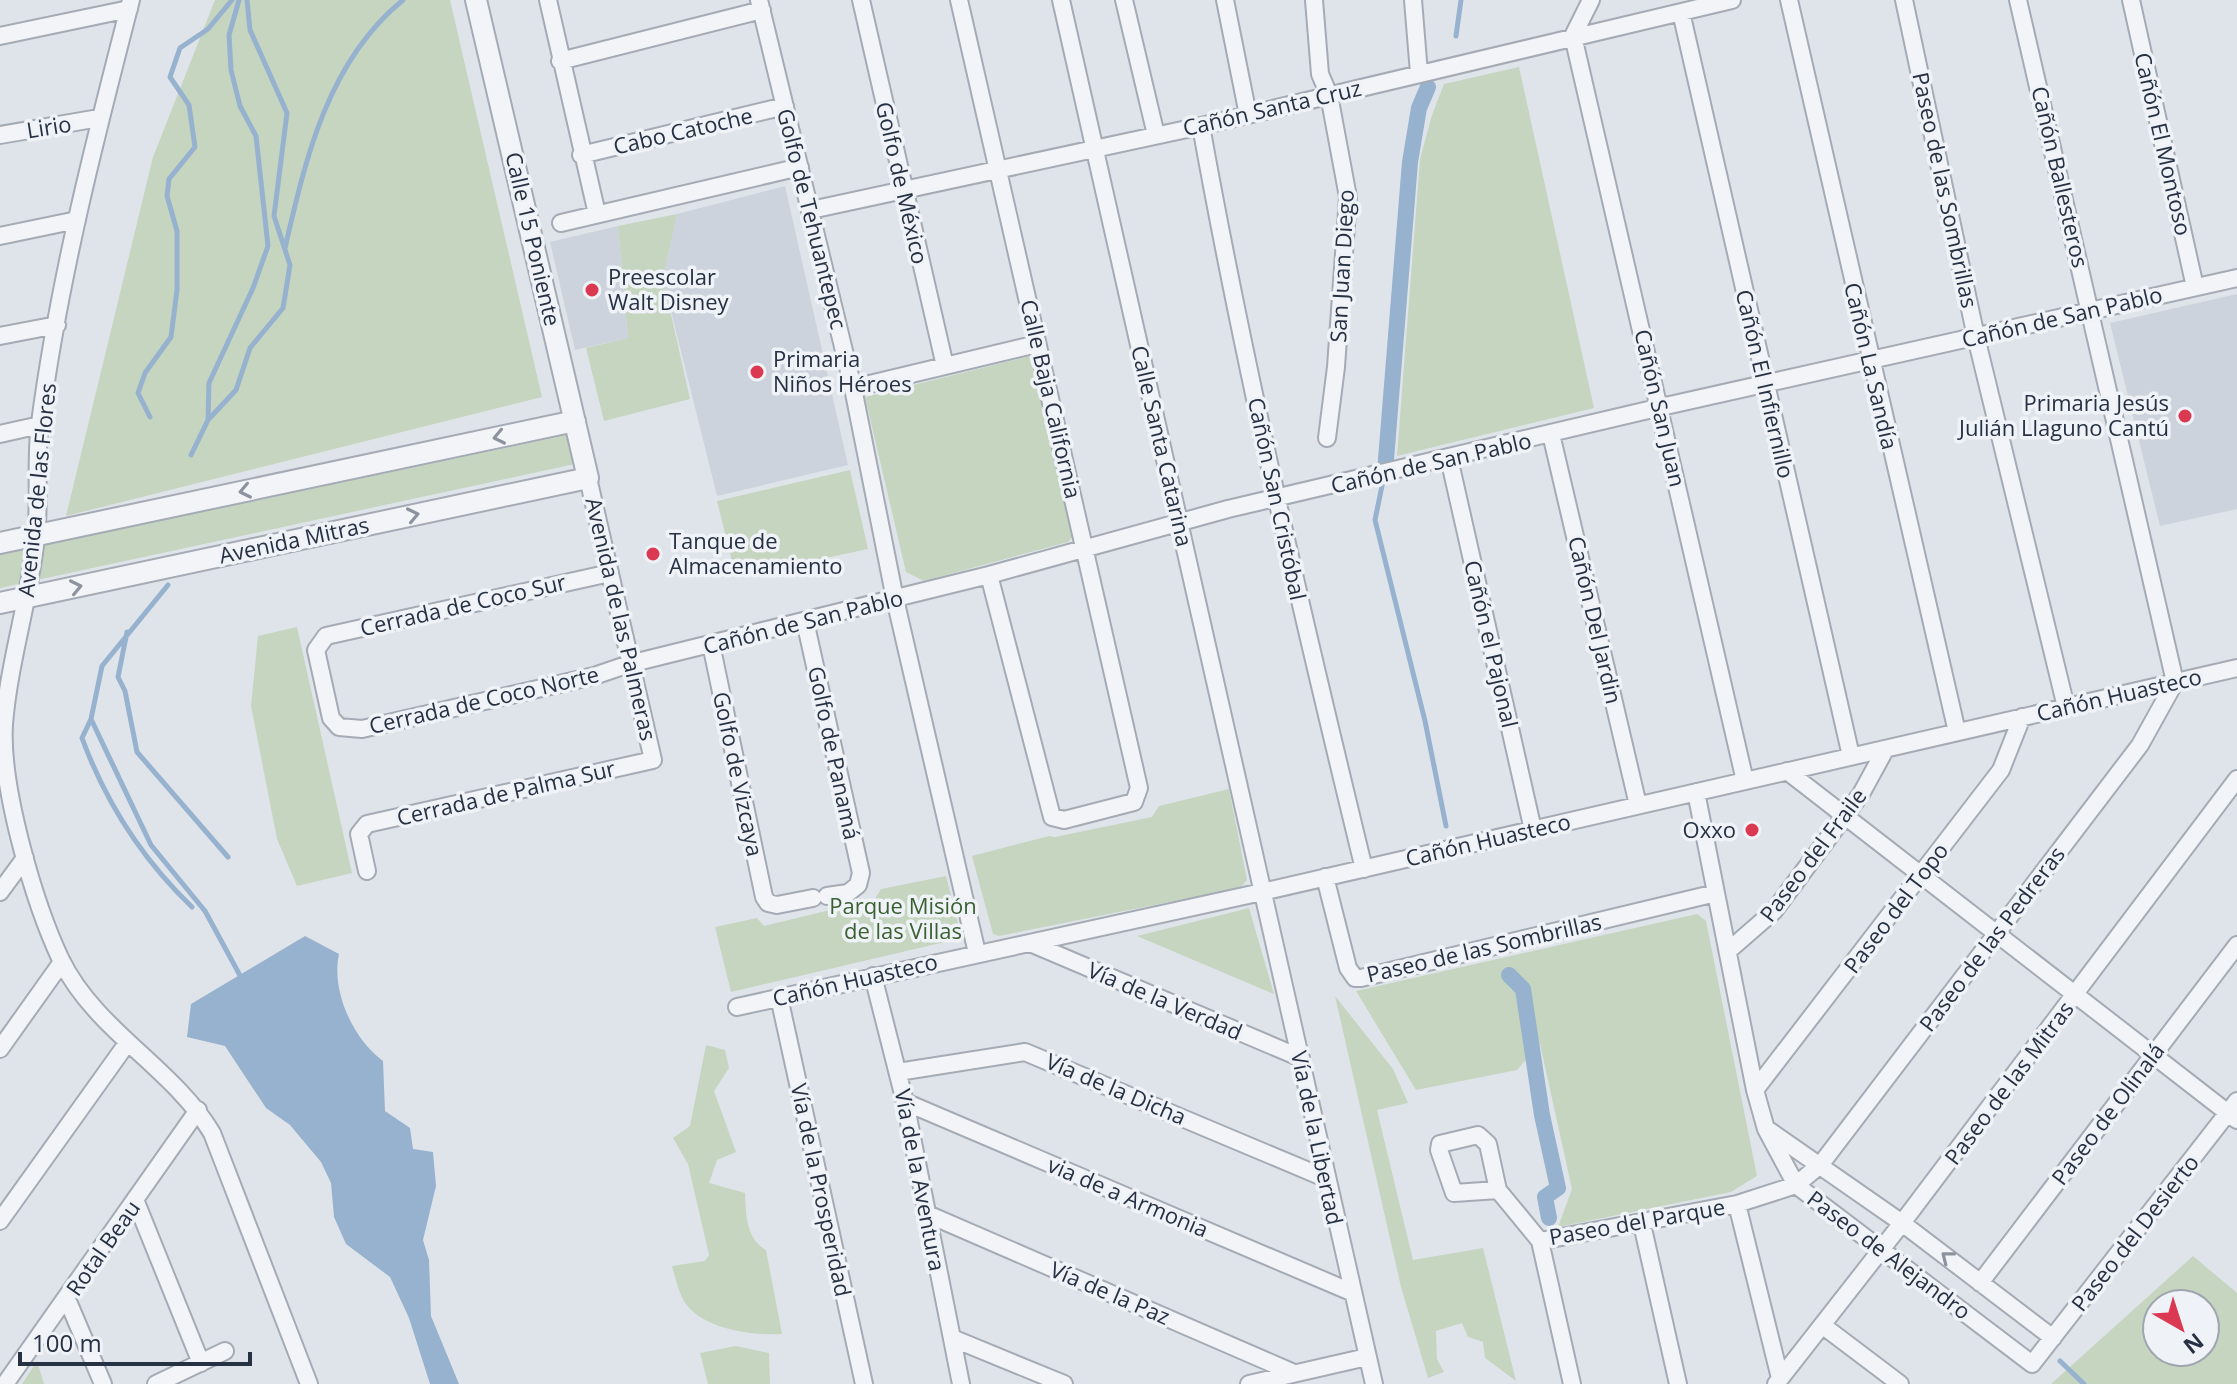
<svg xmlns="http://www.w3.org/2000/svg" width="2237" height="1384" font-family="'Open Sans',sans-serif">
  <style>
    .built { fill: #cdd3dc }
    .green { fill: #c5d5c0; fill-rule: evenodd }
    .water { fill: #97b2ce }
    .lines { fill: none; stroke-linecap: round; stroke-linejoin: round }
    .stream { stroke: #97b2ce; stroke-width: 5 }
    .canal { stroke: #97b2ce; stroke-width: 16 }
    .minor-casing { stroke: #a4abb5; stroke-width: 20 }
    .tertiary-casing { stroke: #a4abb5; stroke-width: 24 }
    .minor { stroke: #f3f4f8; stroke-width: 16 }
    .tertiary { stroke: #f3f4f8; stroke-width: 20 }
    .oneway { stroke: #8c929e }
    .poi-dot { fill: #db3852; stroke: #eff3f7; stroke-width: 3 }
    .labels { text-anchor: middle; stroke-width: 7; stroke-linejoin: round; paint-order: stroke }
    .street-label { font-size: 22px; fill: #263143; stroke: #eff3f7 }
    .poi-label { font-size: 22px; fill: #263143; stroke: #eff3f7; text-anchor: start }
    .park-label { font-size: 22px; fill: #3b6032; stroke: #eff3f7 }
  </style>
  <rect width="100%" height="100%" fill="#dfe4ea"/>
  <path class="built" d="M 785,186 L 848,465 L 717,496 L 663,279 L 677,214 Z
    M 618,226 L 628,338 L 575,350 L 550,242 Z
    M 2237,294 L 2237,509 L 2160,526 L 2110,323 Z"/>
  <path class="green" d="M 215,0 L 450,0 L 542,397 L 66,516 L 153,157 Z
    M 1519,67 L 1594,408 L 1397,456 L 1420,159 L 1432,115 L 1444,84 Z
    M 677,214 L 663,279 L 690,399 L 604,421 L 586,348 L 628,338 L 618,226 Z
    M 1030,356 L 1073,536 L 1068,542 L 924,581 L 906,572 L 865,397 Z
    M 577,433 L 584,462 L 0,588 L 0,554 Z
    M 850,470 L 868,549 L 736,577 L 717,501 Z
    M 297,627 L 352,873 L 297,886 L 277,839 L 251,706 L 258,636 Z
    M 1229,789 L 1247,880 L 1240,888 L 999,936 L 993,934 L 972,856 L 1049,836 L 1055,837 L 1152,817 L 1159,806 Z
    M 946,876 L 962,938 L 731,992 L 715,927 L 757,918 L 764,926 L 875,899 L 881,889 Z
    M 1249,908 L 1274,994 L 1137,936 Z
    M 1697,914 L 1706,921 L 1757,1176 L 1731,1192 L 1558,1227 L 1572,1189 L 1540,1044 L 1517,1070 L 1416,1090 L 1356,991 Z
    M 1335,996 L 1393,1069 L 1408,1103 L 1377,1110 L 1413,1260 L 1483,1248 L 1516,1381 L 1485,1358 L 1483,1342 L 1468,1337 L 1462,1323 L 1436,1331 L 1437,1359 L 1444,1372 L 1428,1378 L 1401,1287 Z
    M 706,1045 L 725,1050 L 729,1068 L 714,1091 L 736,1152 L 717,1160 L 709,1183 L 745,1193 C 746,1214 746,1239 766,1250 L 782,1334 C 752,1336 701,1329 684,1301 C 678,1291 675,1276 672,1266 L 705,1261 L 709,1255 L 688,1164 L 673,1138 L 690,1126 Z
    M 2193,1256 L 2237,1293 L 2237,1384 L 2051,1384 ZM 2205,1304 L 2205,1352 L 2157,1352 L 2157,1304 Z
    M 736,1346 L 769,1353 L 770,1384 L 708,1384 L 700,1353 Z
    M 37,1361 L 44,1384 L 22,1384 Z"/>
  <path class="water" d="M 305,936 L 339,954 C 331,991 353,1039 383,1061 L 385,1111 L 410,1128 L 413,1149 L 433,1152 L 436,1186 L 423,1240 L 429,1260 L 431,1316 L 459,1384 L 430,1384 L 409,1318 L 390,1277 L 346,1244 L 334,1217 L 331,1183 L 321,1162 L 290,1125 L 266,1108 L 225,1046 L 187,1037 L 191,1004 Z"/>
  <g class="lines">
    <path class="stream" d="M 1456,36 L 1461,0
      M 285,248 C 306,157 328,61 403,0
      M 150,417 L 138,393 L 145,373 L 171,337 L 177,290 L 177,231 L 167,196 L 169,179 L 195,147 L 189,105 L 170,77 L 180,48 L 208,29 L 232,0
      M 208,419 L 209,383 L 253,288 L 268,246 L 256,136 L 240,106 L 231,70 L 229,35 L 239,0
      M 191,455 L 208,420 L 236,390 L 250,348 L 283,308 L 290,265 L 274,216 L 287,113 L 250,30 L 247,0
      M 1384,476 L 1375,520 L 1425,721 L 1446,826
      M 168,585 L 102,666 L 91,719 L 151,845 L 205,911 L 243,981
      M 127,632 L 118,677 L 125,691 L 137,752 L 228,857
      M 91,719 L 82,738 C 106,803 142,859 192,907
      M 2060,1361 L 2084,1384"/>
    <path class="canal" d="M 1385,472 L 1410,162 L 1419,108 L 1428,87
      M 1509,975 L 1523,989 L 1542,1115 L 1558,1188 L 1545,1197 L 1549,1218"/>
    <defs>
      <path id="minor" d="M 131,0 C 95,139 59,279 40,423 C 35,461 40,500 36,538 C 29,601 9,662 4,724 C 0,786 34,903 61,960 C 95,1030 173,1068 212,1133 L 309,1384
        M 548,0 L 597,214
        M 759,0 L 853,388 L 895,599 L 977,953
        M 861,0 L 945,366
        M 959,0 L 1139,788 L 1134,802 L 1064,820 L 1052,817 L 989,575
        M 1061,0 L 1374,1384
        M 1124,0 L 1156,135
        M 1225,0 L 1248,115
        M 1314,0 L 1320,74 L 1329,95 L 1348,197 L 1336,367 L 1327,438
        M 1413,0 L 1419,73
        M 1591,0 L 1573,36 L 1745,781
        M 1789,0 L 1957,732
        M 1904,0 L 1976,337 L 2066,707
        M 2131,0 L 2195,287
        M 1681,12 L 1851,756
        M 0,36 L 129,9
        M 560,61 L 762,10
        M 1201,126 C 1246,376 1304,622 1364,869
        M 0,135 L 99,118
        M 581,155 L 785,106
        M 811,210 L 1201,126 L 1732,0
        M 561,223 L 800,167
        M 0,236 L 77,220
        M 0,336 L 57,325
        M 853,388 L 1037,344
        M 0,434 L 40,425
        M 1551,434 L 1638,805
        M 1449,458 L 1533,830
        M 610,573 L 326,636 L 316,650 L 331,718 L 339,727 L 362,729 L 594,676 L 629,664 L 989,575 L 1228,509 L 1661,407 L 2237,278
        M 805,621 L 861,873 L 858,885 L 848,893 L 827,896
        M 711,644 L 764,897 L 768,903 L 777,905 L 813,898
        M 1787,771 L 2237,1120
        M 1696,792 L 1755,1090 L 1766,1129 L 1796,1185 L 2032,1364 L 2237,1101
        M 367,871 L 359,834 L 367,824 L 653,760 L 588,478
        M 1325,877 L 1348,968 L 1355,978 L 1361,978 L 1716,893
        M 0,892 L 25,858
        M 1030,943 L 1301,1058
        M 1728,951 L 1774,911 L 1861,794 L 1885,750
        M 873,976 L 905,1102 L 961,1384
        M 779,997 L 864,1384
        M 737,1007 L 1262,892 L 2237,668
        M 0,1049 L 62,962
        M 898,1072 L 1025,1052 L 1325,1178
        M 1755,1090 L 2001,770 L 2022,717
        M 905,1102 L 1351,1292
        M 1767,1129 L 1902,1223 L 2053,1338
        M 1478,1135 L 1488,1144 L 1498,1190 L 1454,1193 L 1439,1150 L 1440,1144 Z
        M 1498,1190 L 1540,1241
        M 136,1202 L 201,1363
        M 1737,1204 L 1780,1378
        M 925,1213 L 1294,1373
        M 0,1221 L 128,1042
        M 1642,1224 L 1678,1384
        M 1540,1241 L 1737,1204 L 1796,1185 L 1821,1164 L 2140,745 L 2175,682 L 2018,0
        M 1540,1241 L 1572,1384
        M 1980,1283 L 2237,945
        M 67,1299 L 103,1384
        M 1822,1325 L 1900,1384
        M 952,1338 L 1064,1384
        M 5,1384 L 198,1110
        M 156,1384 L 225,1351
        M 1249,1384 L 1367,1357
        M 1776,1384 L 1902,1223 L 2237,779"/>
      <path id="tertiary" d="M 0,543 L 575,421
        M 0,603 L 588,478 L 476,0"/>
    </defs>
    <use href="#minor" class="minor-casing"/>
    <use href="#tertiary" class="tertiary-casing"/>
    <use href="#minor" class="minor"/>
    <use href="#tertiary" class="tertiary"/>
  </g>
  <defs><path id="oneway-chevron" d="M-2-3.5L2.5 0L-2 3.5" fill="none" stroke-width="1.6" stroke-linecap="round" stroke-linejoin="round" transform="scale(2)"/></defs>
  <g class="oneway">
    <use href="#oneway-chevron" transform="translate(499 437) rotate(168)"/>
    <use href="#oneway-chevron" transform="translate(245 491) rotate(168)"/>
    <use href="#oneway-chevron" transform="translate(413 515) rotate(-12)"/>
    <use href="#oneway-chevron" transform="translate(76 587) rotate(-12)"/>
    <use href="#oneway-chevron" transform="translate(1947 1257) rotate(-142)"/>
  </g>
  <g class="poi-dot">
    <circle cx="592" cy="290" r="8"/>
    <circle cx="757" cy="372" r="8"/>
    <circle cx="2185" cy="416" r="8"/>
    <circle cx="653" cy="554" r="8"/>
    <circle cx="1752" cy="830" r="8"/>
  </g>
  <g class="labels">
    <g class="street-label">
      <text transform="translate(1272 108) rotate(-13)" y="8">Cañón Santa Cruz</text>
      <text transform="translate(49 127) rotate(-9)" y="8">Lirio</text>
      <text transform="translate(683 131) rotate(-13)" y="8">Cabo Catoche</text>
      <text transform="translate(2163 144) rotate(77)" y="8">Cañón El Montoso</text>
      <text transform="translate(2060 177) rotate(77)" y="8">Cañón Ballesteros</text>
      <text transform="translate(902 183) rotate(77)" y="8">Golfo de México</text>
      <text transform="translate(1945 190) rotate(78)" y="8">Paseo de las Sombrillas</text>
      <text transform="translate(812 219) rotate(76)" y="8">Golfo de Tehuantepec</text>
      <text transform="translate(533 239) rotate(77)" y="8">Calle 15 Poniente</text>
      <text transform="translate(1342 266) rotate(-87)" y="8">San Juan Diego</text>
      <text transform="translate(2062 317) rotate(-13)" y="8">Cañón de San Pablo</text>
      <text transform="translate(1871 366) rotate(77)" y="8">Cañón La Sandía</text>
      <text transform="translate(1765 384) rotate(77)" y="8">Cañón El Infiernillo</text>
      <text transform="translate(1051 399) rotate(77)" y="8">Calle Baja California</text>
      <text transform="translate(1660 408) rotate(77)" y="8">Cañón San Juan</text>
      <text transform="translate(1162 446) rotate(77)" y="8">Calle Santa Catarina</text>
      <text transform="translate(1431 463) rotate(-13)" y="8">Cañón de San Pablo</text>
      <text transform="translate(37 490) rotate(-84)" y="8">Avenida de las Flores</text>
      <text transform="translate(1277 499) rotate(78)" y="8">Cañón San Cristóbal</text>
      <text transform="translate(294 540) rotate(-12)" y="8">Avenida Mitras</text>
      <text transform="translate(463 605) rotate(-13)" y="8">Cerrada de Coco Sur</text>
      <text transform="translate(621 619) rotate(77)" y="8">Avenida de las Palmeras</text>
      <text transform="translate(1595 620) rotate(77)" y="8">Cañón Del Jardin</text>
      <text transform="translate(803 622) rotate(-14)" y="8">Cañón de San Pablo</text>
      <text transform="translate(1491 644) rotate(77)" y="8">Cañón el Pajonal</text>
      <text transform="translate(2119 695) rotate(-13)" y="8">Cañón Huasteco</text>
      <text transform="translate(484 700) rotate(-13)" y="8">Cerrada de Coco Norte</text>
      <text transform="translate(834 753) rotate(78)" y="8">Golfo de Panamá</text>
      <text transform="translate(738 774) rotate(78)" y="8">Golfo de Vizcaya</text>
      <text transform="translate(506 793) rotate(-13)" y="8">Cerrada de Palma Sur</text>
      <text transform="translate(1488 840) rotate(-13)" y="8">Cañón Huasteco</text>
      <text transform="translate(1813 855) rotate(-53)" y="8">Paseo del Fraile</text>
      <text transform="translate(1896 908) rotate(-53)" y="8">Paseo del Topo</text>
      <text transform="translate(1992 939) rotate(-53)" y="8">Paseo de las Pedreras</text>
      <text transform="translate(1484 948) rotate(-13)" y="8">Paseo de las Sombrillas</text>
      <text transform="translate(855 980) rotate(-13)" y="8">Cañón Huasteco</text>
      <text transform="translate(1165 1001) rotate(23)" y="8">Vía de la Verdad</text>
      <text transform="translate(2009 1083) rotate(-53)" y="8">Paseo de las Mitras</text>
      <text transform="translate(1116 1089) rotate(23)" y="8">Vía de la Dicha</text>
      <text transform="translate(2108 1114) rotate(-53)" y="8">Paseo de Olinalá</text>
      <text transform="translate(1317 1138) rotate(78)" y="8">Vía de la Libertad</text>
      <text transform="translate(920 1180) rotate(79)" y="8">Vía de la Aventura</text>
      <text transform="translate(821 1190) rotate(78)" y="8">Vía de la Prosperidad</text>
      <text transform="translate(1128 1197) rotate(23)" y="8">via de a Armonia</text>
      <text transform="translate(1637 1222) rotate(-10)" y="8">Paseo del Parque</text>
      <text transform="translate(2135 1233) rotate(-52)" y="8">Paseo del Desierto</text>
      <text transform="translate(103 1248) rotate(-55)" y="8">Rotal Beau</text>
      <text transform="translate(1889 1255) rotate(37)" y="8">Paseo de Alejandro</text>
      <text transform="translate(1110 1293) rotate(23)" y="8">Vía de la Paz</text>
    </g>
    <g class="poi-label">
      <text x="608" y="285">Preescolar<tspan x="608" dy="25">Walt Disney</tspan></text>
      <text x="773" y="367">Primaria<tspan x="773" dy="25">Niños Héroes</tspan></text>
      <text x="2169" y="411" text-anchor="end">Primaria Jesús<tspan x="2169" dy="25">Julián Llaguno Cantú</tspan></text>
      <text x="669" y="549">Tanque de<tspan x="669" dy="25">Almacenamiento</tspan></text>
      <text x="1736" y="838" text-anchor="end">Oxxo</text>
    </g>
    <g class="park-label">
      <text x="903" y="914">Parque Misión<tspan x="903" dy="25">de las Villas</tspan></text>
    </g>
  </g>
  <g transform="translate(2181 1328) rotate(141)"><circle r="38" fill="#eff3f7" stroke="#9fa5af" stroke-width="2"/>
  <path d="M0-6L14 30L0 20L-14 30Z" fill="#db3852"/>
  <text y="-12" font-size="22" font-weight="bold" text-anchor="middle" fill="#263143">N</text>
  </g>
  <path d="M20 1352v12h230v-12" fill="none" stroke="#263143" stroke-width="4"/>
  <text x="32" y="1352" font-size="24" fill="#263143" stroke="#eff3f7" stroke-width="6" paint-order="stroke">100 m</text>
</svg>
